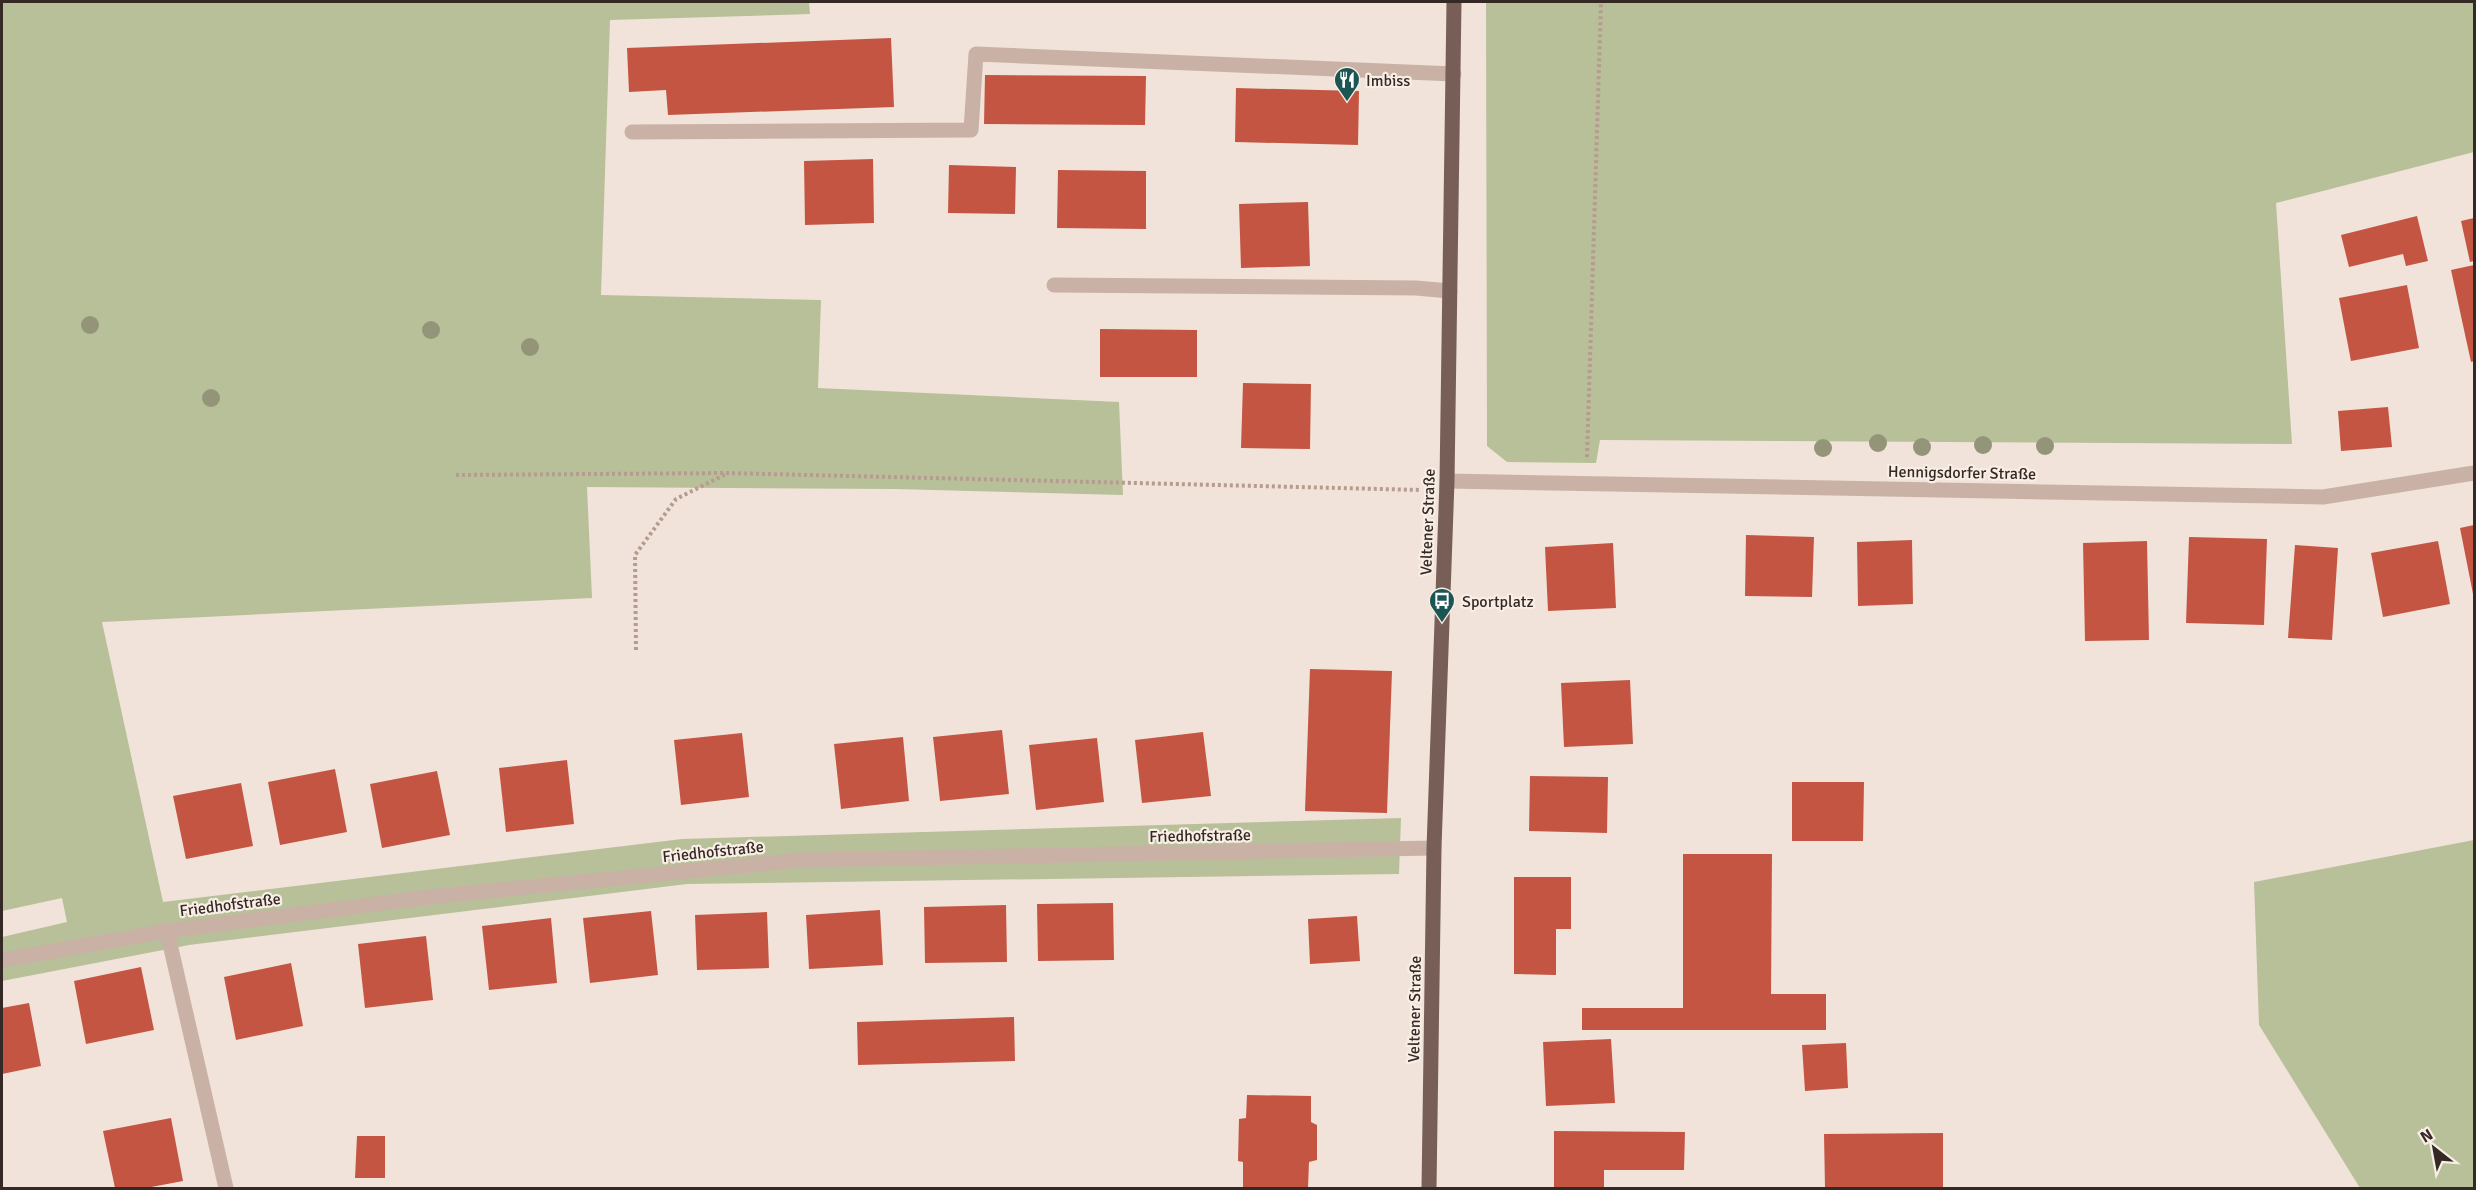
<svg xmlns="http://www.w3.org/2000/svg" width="2476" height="1190" font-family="Signika,sans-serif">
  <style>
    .green { fill: #b7c099 }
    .building { fill: #c55543 }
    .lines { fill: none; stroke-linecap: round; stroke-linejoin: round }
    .path { stroke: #b59c8f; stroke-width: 4; stroke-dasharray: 3 3; stroke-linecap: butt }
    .minor { stroke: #c9b2a5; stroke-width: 15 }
    .major { stroke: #775f57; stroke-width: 15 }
    .tree { fill: #949479 }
    .labels { text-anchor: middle; stroke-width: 4.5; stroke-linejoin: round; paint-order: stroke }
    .poi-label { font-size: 16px; fill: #352926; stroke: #f9eee5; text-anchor: start }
    .street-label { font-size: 16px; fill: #352926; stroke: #f9eee5 }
  </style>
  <rect width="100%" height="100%" fill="#f1e3d9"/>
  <path class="green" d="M 2,2 L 809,2 L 810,14 L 610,20 L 601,295 L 821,300 L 818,388 L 1119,402 L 1123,495 L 895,489 L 587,487 L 592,598 L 102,622 L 163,902 L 682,839 L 1401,818 L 1399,874 L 687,884 L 189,945 L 2,981 L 2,937 L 67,922 L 62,898 L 2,911 Z
    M 1486,2 L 2474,2 L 2474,152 L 2276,203 L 2292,444 L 1600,440 L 1596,463 L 1507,462 L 1487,446 Z
    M 2474,840 L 2474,1188 L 2360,1188 L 2259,1025 L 2254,882 Z"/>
  <path class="building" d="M 891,38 L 894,107 L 668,115 L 666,90 L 629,92 L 627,48 Z
    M 985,75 L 1146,76 L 1145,125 L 984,124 Z
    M 1236,88 L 1359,91 L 1358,145 L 1235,142 Z
    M 873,159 L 874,223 L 805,225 L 804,161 Z
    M 949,165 L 1016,167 L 1015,214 L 948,213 Z
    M 1058,170 L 1146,171 L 1146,229 L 1057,228 Z
    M 1308,202 L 1310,266 L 1241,268 L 1239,204 Z
    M 2417,216 L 2428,261 L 2406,266 L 2403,254 L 2349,267 L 2341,235 Z
    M 2474,218 L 2474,261 L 2470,262 L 2461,221 Z
    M 2474,265 L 2474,361 L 2471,362 L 2451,270 Z
    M 2407,285 L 2419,348 L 2351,361 L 2339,298 Z
    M 1100,329 L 1197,330 L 1197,377 L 1100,377 Z
    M 1243,383 L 1311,384 L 1310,449 L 1241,448 Z
    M 2388,407 L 2392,447 L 2341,451 L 2338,411 Z
    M 2474,525 L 2474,594 L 2473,594 L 2460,528 Z
    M 1746,535 L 1814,537 L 1812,597 L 1745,596 Z
    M 2189,537 L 2267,539 L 2264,625 L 2186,623 Z
    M 1912,540 L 1913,604 L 1858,606 L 1857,542 Z
    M 2147,541 L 2149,640 L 2085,641 L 2083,543 Z
    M 2438,541 L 2450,604 L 2383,617 L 2371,553 Z
    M 1613,543 L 1616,608 L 1548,611 L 1545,547 Z
    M 2295,545 L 2338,548 L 2332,640 L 2288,638 Z
    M 1310,669 L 1392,671 L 1387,813 L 1305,811 Z
    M 1630,680 L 1633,744 L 1564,747 L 1561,683 Z
    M 1002,730 L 1009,794 L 940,801 L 933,737 Z
    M 1203,732 L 1211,796 L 1142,803 L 1135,740 Z
    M 742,733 L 749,797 L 681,805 L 674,740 Z
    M 903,737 L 909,801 L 841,809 L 834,744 Z
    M 1097,738 L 1104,802 L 1036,810 L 1029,745 Z
    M 567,760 L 574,824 L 506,832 L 499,768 Z
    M 335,769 L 347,832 L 280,845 L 268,782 Z
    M 437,771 L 450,835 L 382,848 L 370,784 Z
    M 1530,776 L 1608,777 L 1607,833 L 1529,831 Z
    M 1792,782 L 1864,782 L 1863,841 L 1792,841 Z
    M 241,783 L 253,846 L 186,859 L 173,796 Z
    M 1683,854 L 1772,854 L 1771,994 L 1826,994 L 1826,1030 L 1582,1030 L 1582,1008 L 1683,1008 Z
    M 1514,877 L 1571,877 L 1571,929 L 1556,929 L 1556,975 L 1514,974 Z
    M 1113,903 L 1114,960 L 1038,961 L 1037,904 Z
    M 1006,905 L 1007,962 L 925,963 L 924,907 Z
    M 880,910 L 883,965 L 809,969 L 806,915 Z
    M 651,911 L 658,975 L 590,983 L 583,918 Z
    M 767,912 L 769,968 L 697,970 L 695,915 Z
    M 1357,916 L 1360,961 L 1310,964 L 1308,919 Z
    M 551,918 L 557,983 L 489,990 L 482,926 Z
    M 426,936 L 433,1000 L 365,1008 L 358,944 Z
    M 291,963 L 303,1026 L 236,1040 L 224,977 Z
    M 141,967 L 154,1030 L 86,1044 L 74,981 Z
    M 29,1003 L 41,1066 L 2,1074 L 2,1008 Z
    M 1014,1017 L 1015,1061 L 858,1065 L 857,1022 Z
    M 1611,1039 L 1615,1103 L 1546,1106 L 1543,1042 Z
    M 1846,1043 L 1848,1088 L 1805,1091 L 1802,1045 Z
    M 1247,1095 L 1311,1096 L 1311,1122 L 1317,1125 L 1317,1160 L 1309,1162 L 1308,1188 L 1243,1188 L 1243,1162 L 1238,1161 L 1239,1119 L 1246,1118 Z
    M 171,1118 L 183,1181 L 146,1188 L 115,1188 L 103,1131 Z
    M 1554,1131 L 1685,1132 L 1684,1170 L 1604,1170 L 1604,1188 L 1554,1188 Z
    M 1943,1133 L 1943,1188 L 1825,1188 L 1824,1134 Z
    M 357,1136 L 385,1136 L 385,1178 L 355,1178 Z"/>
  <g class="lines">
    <path class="path" d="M 1587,457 L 1601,2
      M 456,475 L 727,473 L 1421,490
      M 636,650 L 635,555 L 676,499 L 726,474"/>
    <path class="minor" d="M 632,132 L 971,130 L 976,54 L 1454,74
      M 1054,285 L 1416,288 L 1450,291
      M 1447,481 L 2323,497 L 2474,473
      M 167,931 L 226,1188
      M 2,960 L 167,931 L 438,896 L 801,860 L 1434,848"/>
    <path class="major" d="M 1429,1188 L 1434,848 L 1447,481 L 1454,2"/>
  </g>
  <g class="tree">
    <circle cx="90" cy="325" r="9"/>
    <circle cx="431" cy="330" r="9"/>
    <circle cx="530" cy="347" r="9"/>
    <circle cx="211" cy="398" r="9"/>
    <circle cx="1878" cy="443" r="9"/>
    <circle cx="1983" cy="445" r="9"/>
    <circle cx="2045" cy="446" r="9"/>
    <circle cx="1922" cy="447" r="9"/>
    <circle cx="1823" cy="448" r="9"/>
  </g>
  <defs>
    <symbol id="restaurant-pin" viewBox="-11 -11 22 30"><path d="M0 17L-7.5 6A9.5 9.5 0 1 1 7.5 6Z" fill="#1c5654" stroke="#f9eee5"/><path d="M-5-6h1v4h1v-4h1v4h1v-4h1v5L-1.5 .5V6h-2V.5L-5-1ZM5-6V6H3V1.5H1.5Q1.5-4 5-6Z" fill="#fff"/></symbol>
    <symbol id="bus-pin" viewBox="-11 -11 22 30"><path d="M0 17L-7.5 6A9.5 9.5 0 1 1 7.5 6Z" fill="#1c5654" stroke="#f9eee5"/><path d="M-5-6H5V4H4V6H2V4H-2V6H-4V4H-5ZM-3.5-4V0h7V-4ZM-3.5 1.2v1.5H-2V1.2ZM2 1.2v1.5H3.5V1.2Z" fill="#fff"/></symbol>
  </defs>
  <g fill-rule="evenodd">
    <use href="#restaurant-pin" x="1332" y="65" width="30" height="40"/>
    <use href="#bus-pin" x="1427" y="586" width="30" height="40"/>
  </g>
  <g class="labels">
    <g class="poi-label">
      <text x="1366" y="86">Imbiss</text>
      <text x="1462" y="607">Sportplatz</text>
    </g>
    <g class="street-label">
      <text transform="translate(1962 472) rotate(1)" y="6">Hennigsdorfer Straße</text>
      <text transform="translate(1427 522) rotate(-88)" y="6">Veltener Straße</text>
      <text transform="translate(1200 835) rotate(-1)" y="6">Friedhofstraße</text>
      <text transform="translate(713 851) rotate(-6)" y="6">Friedhofstraße</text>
      <text transform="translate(230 904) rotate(-7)" y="6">Friedhofstraße</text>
      <text transform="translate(1414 1009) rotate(-89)" y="6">Veltener Straße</text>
    </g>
  </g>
  <rect width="2476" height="1190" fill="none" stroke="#352926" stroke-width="6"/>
  <g transform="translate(2434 1148) rotate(329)" stroke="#f9eee5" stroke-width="4.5" paint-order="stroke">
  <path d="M0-4.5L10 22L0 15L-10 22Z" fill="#352926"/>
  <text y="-9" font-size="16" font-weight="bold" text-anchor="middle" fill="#352926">N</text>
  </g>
</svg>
